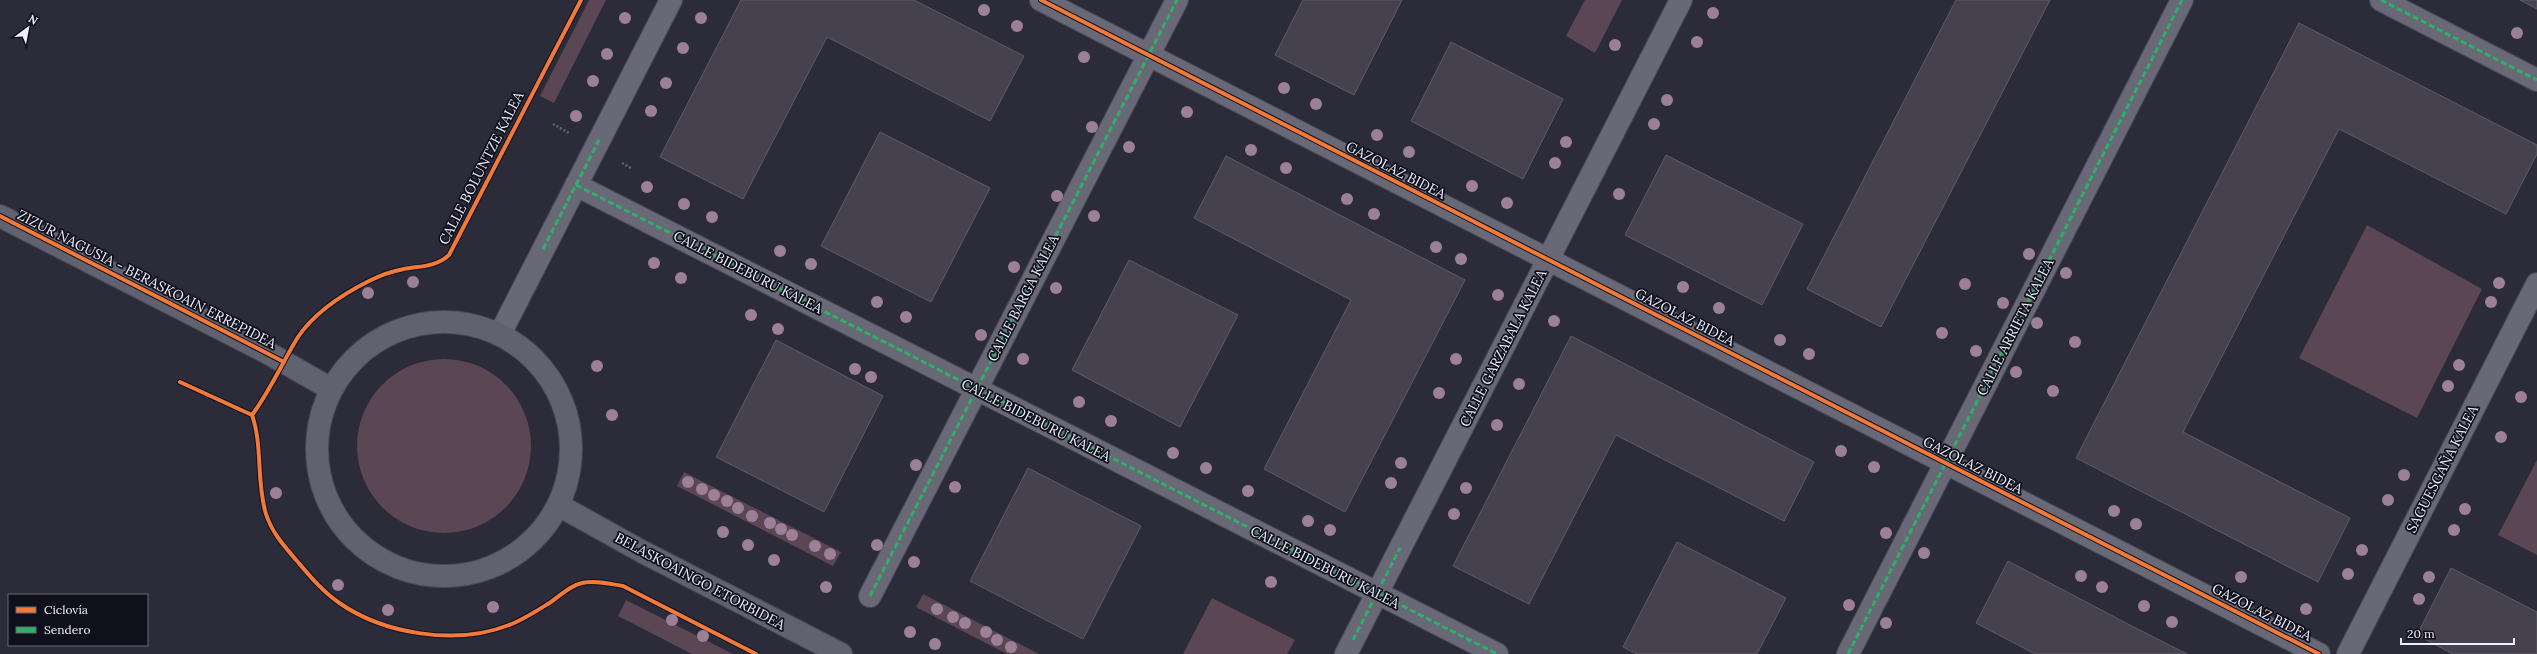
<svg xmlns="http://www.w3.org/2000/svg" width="2537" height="654" font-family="Lora,serif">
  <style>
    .green { fill: #5b4654 }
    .building { fill: #45414e; stroke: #5f5b68 }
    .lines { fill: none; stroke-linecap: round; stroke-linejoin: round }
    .street-casing { stroke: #484955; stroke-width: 24 }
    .secondary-casing { stroke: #484955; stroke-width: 24 }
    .path { stroke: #636470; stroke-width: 2.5; stroke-dasharray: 2 2; stroke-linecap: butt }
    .street { stroke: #686876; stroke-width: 22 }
    .secondary { stroke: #606270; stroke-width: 22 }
    .quiet { stroke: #2db169; stroke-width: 3; stroke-dasharray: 6 3; stroke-linecap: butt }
    .cycleway-casing { stroke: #10101c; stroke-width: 6 }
    .cycleway { stroke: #f17a3a; stroke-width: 4 }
    .tree { fill: #9c8097 }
    .labels { text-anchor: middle; stroke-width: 3.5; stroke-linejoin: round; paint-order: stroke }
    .street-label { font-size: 14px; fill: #eeeffe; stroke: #10101c }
  </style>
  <rect width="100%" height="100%" fill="#2b2b3a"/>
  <path class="green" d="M 589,0 L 606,0 L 554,103 L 540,96 Z
    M 1585,0 L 1622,0 L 1595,53 L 1566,36 Z
    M 2367,225 L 2482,289 L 2417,418 L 2299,358 Z
    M357 446a87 87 0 1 1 174 0a87 87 0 1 1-174 0Z
    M 2537,460 L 2537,555 L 2498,535 Z
    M 684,472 L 841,552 L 833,566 L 677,486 Z
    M 923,594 L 1039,654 L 1007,654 L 916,607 Z
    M 1212,598 L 1295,640 L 1287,654 L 1183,654 Z
    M 626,600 L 733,654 L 692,654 L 618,616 Z"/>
  <path class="building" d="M 741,0 L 914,0 L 1024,56 L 990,121 L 827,37 L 743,199 L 660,157 Z
    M 1303,0 L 1402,0 L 1354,95 L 1275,55 Z
    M 1956,0 L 2050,0 L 1881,327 L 1807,289 Z
    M 2520,0 L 2537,0 L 2537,9 Z
    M 2299,23 L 2537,145 L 2537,154 L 2506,214 L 2339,129 L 2183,432 L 2350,518 L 2318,582 L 2076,458 Z
    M 1451,42 L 1563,99 L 1523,179 L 1411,121 Z
    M 880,132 L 990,188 L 931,302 L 821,246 Z
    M 1666,155 L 1803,224 L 1762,305 L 1625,235 Z
    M 1226,156 L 1465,280 L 1345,512 L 1264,469 L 1351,300 L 1194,218 Z
    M 1129,260 L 1238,315 L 1180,427 L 1072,370 Z
    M 1571,336 L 1814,462 L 1784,521 L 1616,435 L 1529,604 L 1453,566 Z
    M 776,340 L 883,396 L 824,512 L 716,457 Z
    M 1028,468 L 1141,526 L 1083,639 L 970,581 Z
    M 1677,542 L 1786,598 L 1757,654 L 1637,654 L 1623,647 Z
    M 2008,561 L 2128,624 L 2187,654 L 2035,654 L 1976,623 Z
    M 2451,568 L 2537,612 L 2537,654 L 2453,654 L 2417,635 Z"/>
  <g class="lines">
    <defs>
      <path id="street" d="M 1041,0 L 2319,654
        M 2381,0 L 2537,80
        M 576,185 L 1497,654
        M 500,334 L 671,0
        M 870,596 L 1177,0
        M 1346,654 L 1681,0
        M 1848,654 L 2182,0
        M 2348,654 L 2537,284"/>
      <path id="secondary" d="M 0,216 L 268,353 L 331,389
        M317 449a127 127 0 1 1 254 0a127 127 0 1 1-254 0Z
        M 560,506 L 641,551 L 841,654"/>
    </defs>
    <use href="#street" class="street-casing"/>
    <use href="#secondary" class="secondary-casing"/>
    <path class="path" d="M 553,124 L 569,133
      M 622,163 L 631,168"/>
    <use href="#street" class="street"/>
    <use href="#secondary" class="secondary"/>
    <path class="quiet" d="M 2381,0 L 2537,80
      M 576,185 L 1497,654
      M 543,249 L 599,140
      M 870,596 L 1177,0
      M 1353,640 L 1400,548
      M 1848,654 L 2182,0"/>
    <defs>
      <path id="cycleway" d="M 581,0 L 449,255 C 436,267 420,266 404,269 C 393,271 379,276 369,281 C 343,294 315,312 298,337 C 282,363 270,391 252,415 C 263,446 256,482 266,514 C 272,533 285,547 297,561 C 310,576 322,591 338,602 C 383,634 456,646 509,625 C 523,620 538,610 551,602 C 561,595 569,586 582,583 C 595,580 610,584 623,586 L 756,654
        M 1041,0 L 2319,654
        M 0,216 L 284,362
        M 180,382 L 252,415"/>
    </defs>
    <use href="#cycleway" class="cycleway-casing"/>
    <use href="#cycleway" class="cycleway"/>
  </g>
  <g class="tree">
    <circle cx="984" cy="10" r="6"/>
    <circle cx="1713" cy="13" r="6"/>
    <circle cx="625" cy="18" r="6"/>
    <circle cx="701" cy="18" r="6"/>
    <circle cx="1017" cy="26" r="6"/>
    <circle cx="2517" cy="33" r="6"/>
    <circle cx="1697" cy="42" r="6"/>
    <circle cx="1615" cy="45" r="6"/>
    <circle cx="683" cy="48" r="6"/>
    <circle cx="607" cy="54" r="6"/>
    <circle cx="1084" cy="57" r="6"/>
    <circle cx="593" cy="81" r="6"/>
    <circle cx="666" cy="83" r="6"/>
    <circle cx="1284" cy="88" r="6"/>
    <circle cx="1667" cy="100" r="6"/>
    <circle cx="1316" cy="104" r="6"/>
    <circle cx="651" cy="111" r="6"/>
    <circle cx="1187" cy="112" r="6"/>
    <circle cx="576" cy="116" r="6"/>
    <circle cx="1654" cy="124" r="6"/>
    <circle cx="1092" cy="127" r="6"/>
    <circle cx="1377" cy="135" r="6"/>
    <circle cx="1566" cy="142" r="6"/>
    <circle cx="1129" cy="147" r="6"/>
    <circle cx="1251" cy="150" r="6"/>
    <circle cx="1409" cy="152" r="6"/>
    <circle cx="1555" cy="163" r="6"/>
    <circle cx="1286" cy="168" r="6"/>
    <circle cx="1472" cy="186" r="6"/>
    <circle cx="647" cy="187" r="6"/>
    <circle cx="1619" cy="194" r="6"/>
    <circle cx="1057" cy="196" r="6"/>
    <circle cx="1347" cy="199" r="6"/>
    <circle cx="1507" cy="203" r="6"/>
    <circle cx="684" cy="204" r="6"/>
    <circle cx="1374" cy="214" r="6"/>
    <circle cx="1094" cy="216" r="6"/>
    <circle cx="712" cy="217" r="6"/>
    <circle cx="1436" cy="247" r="6"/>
    <circle cx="780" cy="251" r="6"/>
    <circle cx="2029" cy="254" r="6"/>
    <circle cx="1461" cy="259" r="6"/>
    <circle cx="654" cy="263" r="6"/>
    <circle cx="811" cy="264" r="6"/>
    <circle cx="1014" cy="267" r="6"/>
    <circle cx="2066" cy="273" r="6"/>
    <circle cx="681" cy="278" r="6"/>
    <circle cx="413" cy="282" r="6"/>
    <circle cx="2499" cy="283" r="6"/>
    <circle cx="1965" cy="284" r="6"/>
    <circle cx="1683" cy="287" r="6"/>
    <circle cx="1056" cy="288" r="6"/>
    <circle cx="368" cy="293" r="6"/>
    <circle cx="1498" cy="295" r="6"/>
    <circle cx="877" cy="302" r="6"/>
    <circle cx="2491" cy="302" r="6"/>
    <circle cx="2003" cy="303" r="6"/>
    <circle cx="1719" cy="308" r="6"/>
    <circle cx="751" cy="315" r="6"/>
    <circle cx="906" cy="317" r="6"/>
    <circle cx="1554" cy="321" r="6"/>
    <circle cx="2037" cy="323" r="6"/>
    <circle cx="778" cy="329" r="6"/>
    <circle cx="1942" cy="333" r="6"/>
    <circle cx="981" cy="335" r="6"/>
    <circle cx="1780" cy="340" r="6"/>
    <circle cx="2075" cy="342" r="6"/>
    <circle cx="1976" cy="351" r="6"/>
    <circle cx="1809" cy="354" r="6"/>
    <circle cx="1023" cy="359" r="6"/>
    <circle cx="1456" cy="359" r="6"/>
    <circle cx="2459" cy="365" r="6"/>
    <circle cx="597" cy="366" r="6"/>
    <circle cx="855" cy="369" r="6"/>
    <circle cx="2016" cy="372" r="6"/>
    <circle cx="871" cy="377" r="6"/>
    <circle cx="1519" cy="384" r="6"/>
    <circle cx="2448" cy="386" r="6"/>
    <circle cx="2053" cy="391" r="6"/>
    <circle cx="1439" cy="393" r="6"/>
    <circle cx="2521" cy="397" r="6"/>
    <circle cx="1079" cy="402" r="6"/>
    <circle cx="612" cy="415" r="6"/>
    <circle cx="1111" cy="421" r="6"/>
    <circle cx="1497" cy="425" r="6"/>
    <circle cx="2501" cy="437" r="6"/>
    <circle cx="1841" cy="451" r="6"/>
    <circle cx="1173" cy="453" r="6"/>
    <circle cx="1401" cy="463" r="6"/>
    <circle cx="916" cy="465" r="6"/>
    <circle cx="1874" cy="467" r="6"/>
    <circle cx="1206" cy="468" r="6"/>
    <circle cx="2404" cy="475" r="6"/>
    <circle cx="688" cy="482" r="6"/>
    <circle cx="1391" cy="483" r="6"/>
    <circle cx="955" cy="487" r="6"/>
    <circle cx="1466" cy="488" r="6"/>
    <circle cx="702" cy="489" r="6"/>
    <circle cx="1248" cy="491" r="6"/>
    <circle cx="276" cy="493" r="6"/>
    <circle cx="714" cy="495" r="6"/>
    <circle cx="2388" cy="500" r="6"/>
    <circle cx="727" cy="501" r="6"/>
    <circle cx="738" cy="508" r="6"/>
    <circle cx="2465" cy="509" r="6"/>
    <circle cx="2114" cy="511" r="6"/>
    <circle cx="1454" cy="514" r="6"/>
    <circle cx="752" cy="516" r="6"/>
    <circle cx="1308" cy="521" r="6"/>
    <circle cx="770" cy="523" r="6"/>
    <circle cx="2136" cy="524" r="6"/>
    <circle cx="781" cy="529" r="6"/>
    <circle cx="1330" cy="530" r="6"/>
    <circle cx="2454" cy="530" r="6"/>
    <circle cx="723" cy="532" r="6"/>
    <circle cx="1886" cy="533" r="6"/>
    <circle cx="792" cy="535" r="6"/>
    <circle cx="748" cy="545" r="6"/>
    <circle cx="877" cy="545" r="6"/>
    <circle cx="815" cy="546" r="6"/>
    <circle cx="2362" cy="550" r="6"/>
    <circle cx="1924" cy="553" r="6"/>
    <circle cx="830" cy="554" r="6"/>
    <circle cx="774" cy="560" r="6"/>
    <circle cx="914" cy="562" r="6"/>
    <circle cx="2348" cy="574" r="6"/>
    <circle cx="2081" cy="576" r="6"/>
    <circle cx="2241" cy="577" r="6"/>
    <circle cx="2429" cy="577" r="6"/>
    <circle cx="1271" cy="582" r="6"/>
    <circle cx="338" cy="585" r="6"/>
    <circle cx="826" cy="587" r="6"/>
    <circle cx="2102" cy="587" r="6"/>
    <circle cx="2419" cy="599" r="6"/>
    <circle cx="1849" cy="605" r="6"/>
    <circle cx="2144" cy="606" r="6"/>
    <circle cx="493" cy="607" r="6"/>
    <circle cx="937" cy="609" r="6"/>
    <circle cx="2306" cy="609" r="6"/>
    <circle cx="388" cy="610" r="6"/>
    <circle cx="953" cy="617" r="6"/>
    <circle cx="672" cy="620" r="6"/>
    <circle cx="2172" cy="622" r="6"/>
    <circle cx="965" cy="623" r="6"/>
    <circle cx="1886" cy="623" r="6"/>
    <circle cx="910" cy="632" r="6"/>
    <circle cx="986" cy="632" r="6"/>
    <circle cx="703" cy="636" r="6"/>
    <circle cx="997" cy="640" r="6"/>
    <circle cx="935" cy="644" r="6"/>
    <circle cx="1011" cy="647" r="6"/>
  </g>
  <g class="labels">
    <g class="street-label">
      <text transform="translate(481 168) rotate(-63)" y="5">CALLE BOLUNTZE KALEA</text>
      <text transform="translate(1396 170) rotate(27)" y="5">GAZOLAZ BIDEA</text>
      <text transform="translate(748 272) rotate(27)" y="5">CALLE BIDEBURU KALEA</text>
      <text transform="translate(147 279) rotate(27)" y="5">ZIZUR NAGUSIA - BERASKOAIN ERREPIDEA</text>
      <text transform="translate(1023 298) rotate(-63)" y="5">CALLE BARGA KALEA</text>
      <text transform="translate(1685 317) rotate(27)" y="5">GAZOLAZ BIDEA</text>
      <text transform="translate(2015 327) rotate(-63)" y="5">CALLE ARRIETA KALEA</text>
      <text transform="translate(1503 348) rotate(-63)" y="5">CALLE GARZABALA KALEA</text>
      <text transform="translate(1036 420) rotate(27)" y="5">CALLE BIDEBURU KALEA</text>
      <text transform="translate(1973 465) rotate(27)" y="5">GAZOLAZ BIDEA</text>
      <text transform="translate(2442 469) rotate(-63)" y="5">SAGUESGAÑA KALEA</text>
      <text transform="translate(1325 567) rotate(27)" y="5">CALLE BIDEBURU KALEA</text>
      <text transform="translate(700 581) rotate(28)" y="5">BELASKOAINGO ETORBIDEA</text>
      <text transform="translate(2262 612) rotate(27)" y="5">GAZOLAZ BIDEA</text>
    </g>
  </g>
  <rect x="8" y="594" width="140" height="52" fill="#10101c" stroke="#696976"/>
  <rect x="16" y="607" width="20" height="6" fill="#f17a3a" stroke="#696976"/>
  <text x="44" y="614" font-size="12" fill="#eeeffe">Ciclovía</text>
  <rect x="16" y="627" width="20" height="6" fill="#2db169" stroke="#696976"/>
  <text x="44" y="634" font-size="12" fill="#eeeffe">Sendero</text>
  <g transform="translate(28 28) rotate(32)" stroke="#10101c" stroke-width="3" paint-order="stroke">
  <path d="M0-3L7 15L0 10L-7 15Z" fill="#eeeffe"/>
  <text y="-6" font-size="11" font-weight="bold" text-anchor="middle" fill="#eeeffe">N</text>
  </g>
  <path d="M2401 638v6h113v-6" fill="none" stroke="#eeeffe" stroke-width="2"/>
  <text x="2407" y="638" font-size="12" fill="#eeeffe" stroke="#10101c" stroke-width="3" paint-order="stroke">20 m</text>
</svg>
